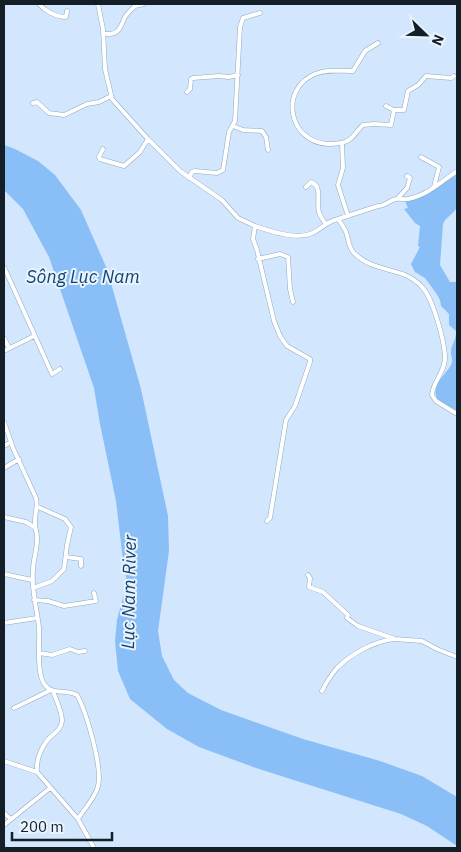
<svg xmlns="http://www.w3.org/2000/svg" width="461" height="852" font-family="'IBM Plex Sans',sans-serif">
  <style>
    .water { fill: #89bef6 }
    .lines { fill: none; stroke-linecap: round; stroke-linejoin: round }
    .minor-casing { stroke: #8fa8c2; stroke-width: 5 }
    .minor { stroke: #fff; stroke-width: 4 }
    .labels { text-anchor: middle; stroke-width: 4; stroke-linejoin: round; paint-order: stroke }
    .water-label { font-size: 18px; font-style: italic; fill: #134470; stroke: #e8f3fe }
  </style>
  <rect width="100%" height="100%" fill="#d2e7fd"/>
  <path class="water" d="M 4,145 L 15,149 L 38,161 L 55,175 L 81,210 L 107,269 L 141,389 L 168,516 L 169,551 L 158,631 L 162,656 L 174,680 L 188,693 L 221,710 L 303,739 L 380,761 L 422,776 L 457,797 L 457,846 L 427,826 L 401,814 L 256,768 L 199,747 L 167,729 L 130,699 L 118,671 L 115,641 L 117,620 L 127,583 L 122,552 L 116,501 L 100,424 L 94,388 L 49,257 L 23,209 L 4,190 Z
    M 457,173 C 457,181 460,202 456,209 C 452,215 446,217 443,224 L 440,265 L 450,282 L 457,282 L 457,411 L 438,400 C 430,385 444,377 451,365 C 453,360 452,359 451,354 C 450,346 457,339 456,331 L 449,325 L 449,314 L 441,306 L 440,300 L 436,293 L 425,278 L 415,272 L 411,264 L 420,247 L 418,246 L 420,226 L 415,223 L 404,209 L 408,208 L 405,201 L 442,184 Z"/>
  <g class="lines">
    <defs>
      <path id="minor" d="M 39,4 C 45,11 56,17 66,17 L 67,11
        M 98,4 L 103,29 L 105,69 L 112,99 L 148,139 L 180,171 L 222,200 L 238,218 L 255,226
        M 103,33 C 117,37 120,29 124,19 C 126,14 131,10 135,6 L 144,4
        M 378,43 L 365,51 L 353,71 C 340,71 327,69 315,74 C 279,89 288,142 328,144 C 334,144 341,144 347,141 C 353,139 357,130 363,125 L 374,124 L 391,125 L 394,110 L 404,110 L 408,91 L 418,85 L 426,76 L 451,78 L 454,76
        M 187,92 L 190,89 L 191,79 L 193,78 L 219,76 L 229,77 L 238,75
        M 33,103 L 37,102 L 49,113 L 64,115 L 87,104 L 99,102 L 111,96
        M 386,106 L 394,110
        M 233,126 L 243,130 L 262,131 L 266,137 L 268,150
        M 342,143 L 343,168 L 338,185 L 348,216
        M 103,149 L 99,157 L 100,159 L 124,166 L 140,152 L 148,139
        M 421,157 L 439,167 L 434,187
        M 189,178 L 192,172 L 195,171 L 217,173 L 223,170 L 229,132 L 235,121 L 240,27 L 243,18 L 260,13
        M 306,187 L 311,182 C 323,186 316,202 319,212 C 320,216 323,220 325,223
        M 398,198 L 407,188 L 410,178 L 407,176
        M 338,219 L 378,206 C 386,206 389,200 396,199 C 400,198 404,200 408,199 C 428,195 442,181 457,171
        M 258,259 L 280,254 L 288,257 L 290,289 L 293,302
        M 4,267 L 52,374 L 60,369
        M 4,338 L 9,348
        M 4,351 L 34,336
        M 4,422 L 13,448 L 36,498 C 38,507 35,512 35,521 C 34,528 38,533 37,540 C 37,550 33,560 33,570 C 31,590 37,608 39,628 C 40,641 36,675 45,685 C 52,695 67,689 77,695 C 86,711 103,768 98,786 C 96,797 84,809 78,819 L 94,848
        M 4,446 L 11,442
        M 4,468 L 19,459
        M 4,517 L 26,522 L 34,527
        M 267,521 L 270,518 L 285,426 L 286,420 L 295,406 L 310,362 L 310,359 L 287,346 L 280,336 L 274,321 L 257,250 L 253,239 L 255,226 C 269,231 296,239 310,234 C 321,230 325,222 338,219 C 341,223 344,227 346,232 C 349,240 348,247 354,253 C 368,267 385,268 403,274 C 410,277 417,281 422,287 C 433,298 444,340 445,356 C 446,371 433,381 432,395 L 436,401 L 457,414
        M 66,557 L 81,559 L 81,566
        M 4,574 L 32,580
        M 308,575 L 310,578 L 309,587 L 323,592 L 348,615 L 347,618 L 358,626 L 395,639 L 422,641 L 437,649 L 457,657
        M 33,588 L 52,581 L 64,569 L 67,545 L 71,527 L 65,519 L 38,507
        M 34,600 L 48,601 L 64,606 L 96,601 L 94,593
        M 4,623 L 37,618
        M 39,653 L 52,655 L 70,649 L 78,652 L 85,651
        M 53,691 C 56,700 62,711 62,721 C 61,732 51,734 46,742 C 40,750 36,762 37,772 L 78,819
        M 322,691 C 326,683 331,675 337,668 C 351,654 373,642 393,639
        M 14,708 L 51,690
        M 4,761 L 37,772
        M 4,813 L 11,819
        M 4,825 L 50,788
        M 4,848 L 5,848"/>
    </defs>
    <use href="#minor" class="minor-casing"/>
    <use href="#minor" class="minor"/>
  </g>
  <g class="labels">
    <g class="water-label">
      <text x="83" y="283">Sông Lục Nam</text>
      <text transform="translate(129 592) rotate(-89)" y="6">Lục Nam River</text>
    </g>
  </g>
  <rect width="461" height="852" fill="none" stroke="#141e27" stroke-width="10"/>
  <g transform="translate(426 35) rotate(113)" stroke="#e8f3fe" stroke-width="4" paint-order="stroke">
  <path d="M0-4L9 19L0 12L-9 19Z" fill="#141e27"/>
  <text y="-8" font-size="14" font-weight="bold" text-anchor="middle" fill="#141e27">N</text>
  </g>
  <path d="M12 832v8h100v-8" fill="none" stroke="#141e27" stroke-width="2.5"/>
  <text x="20" y="832" font-size="15" fill="#141e27" stroke="#e8f3fe" stroke-width="4" paint-order="stroke">200 m</text>
</svg>
